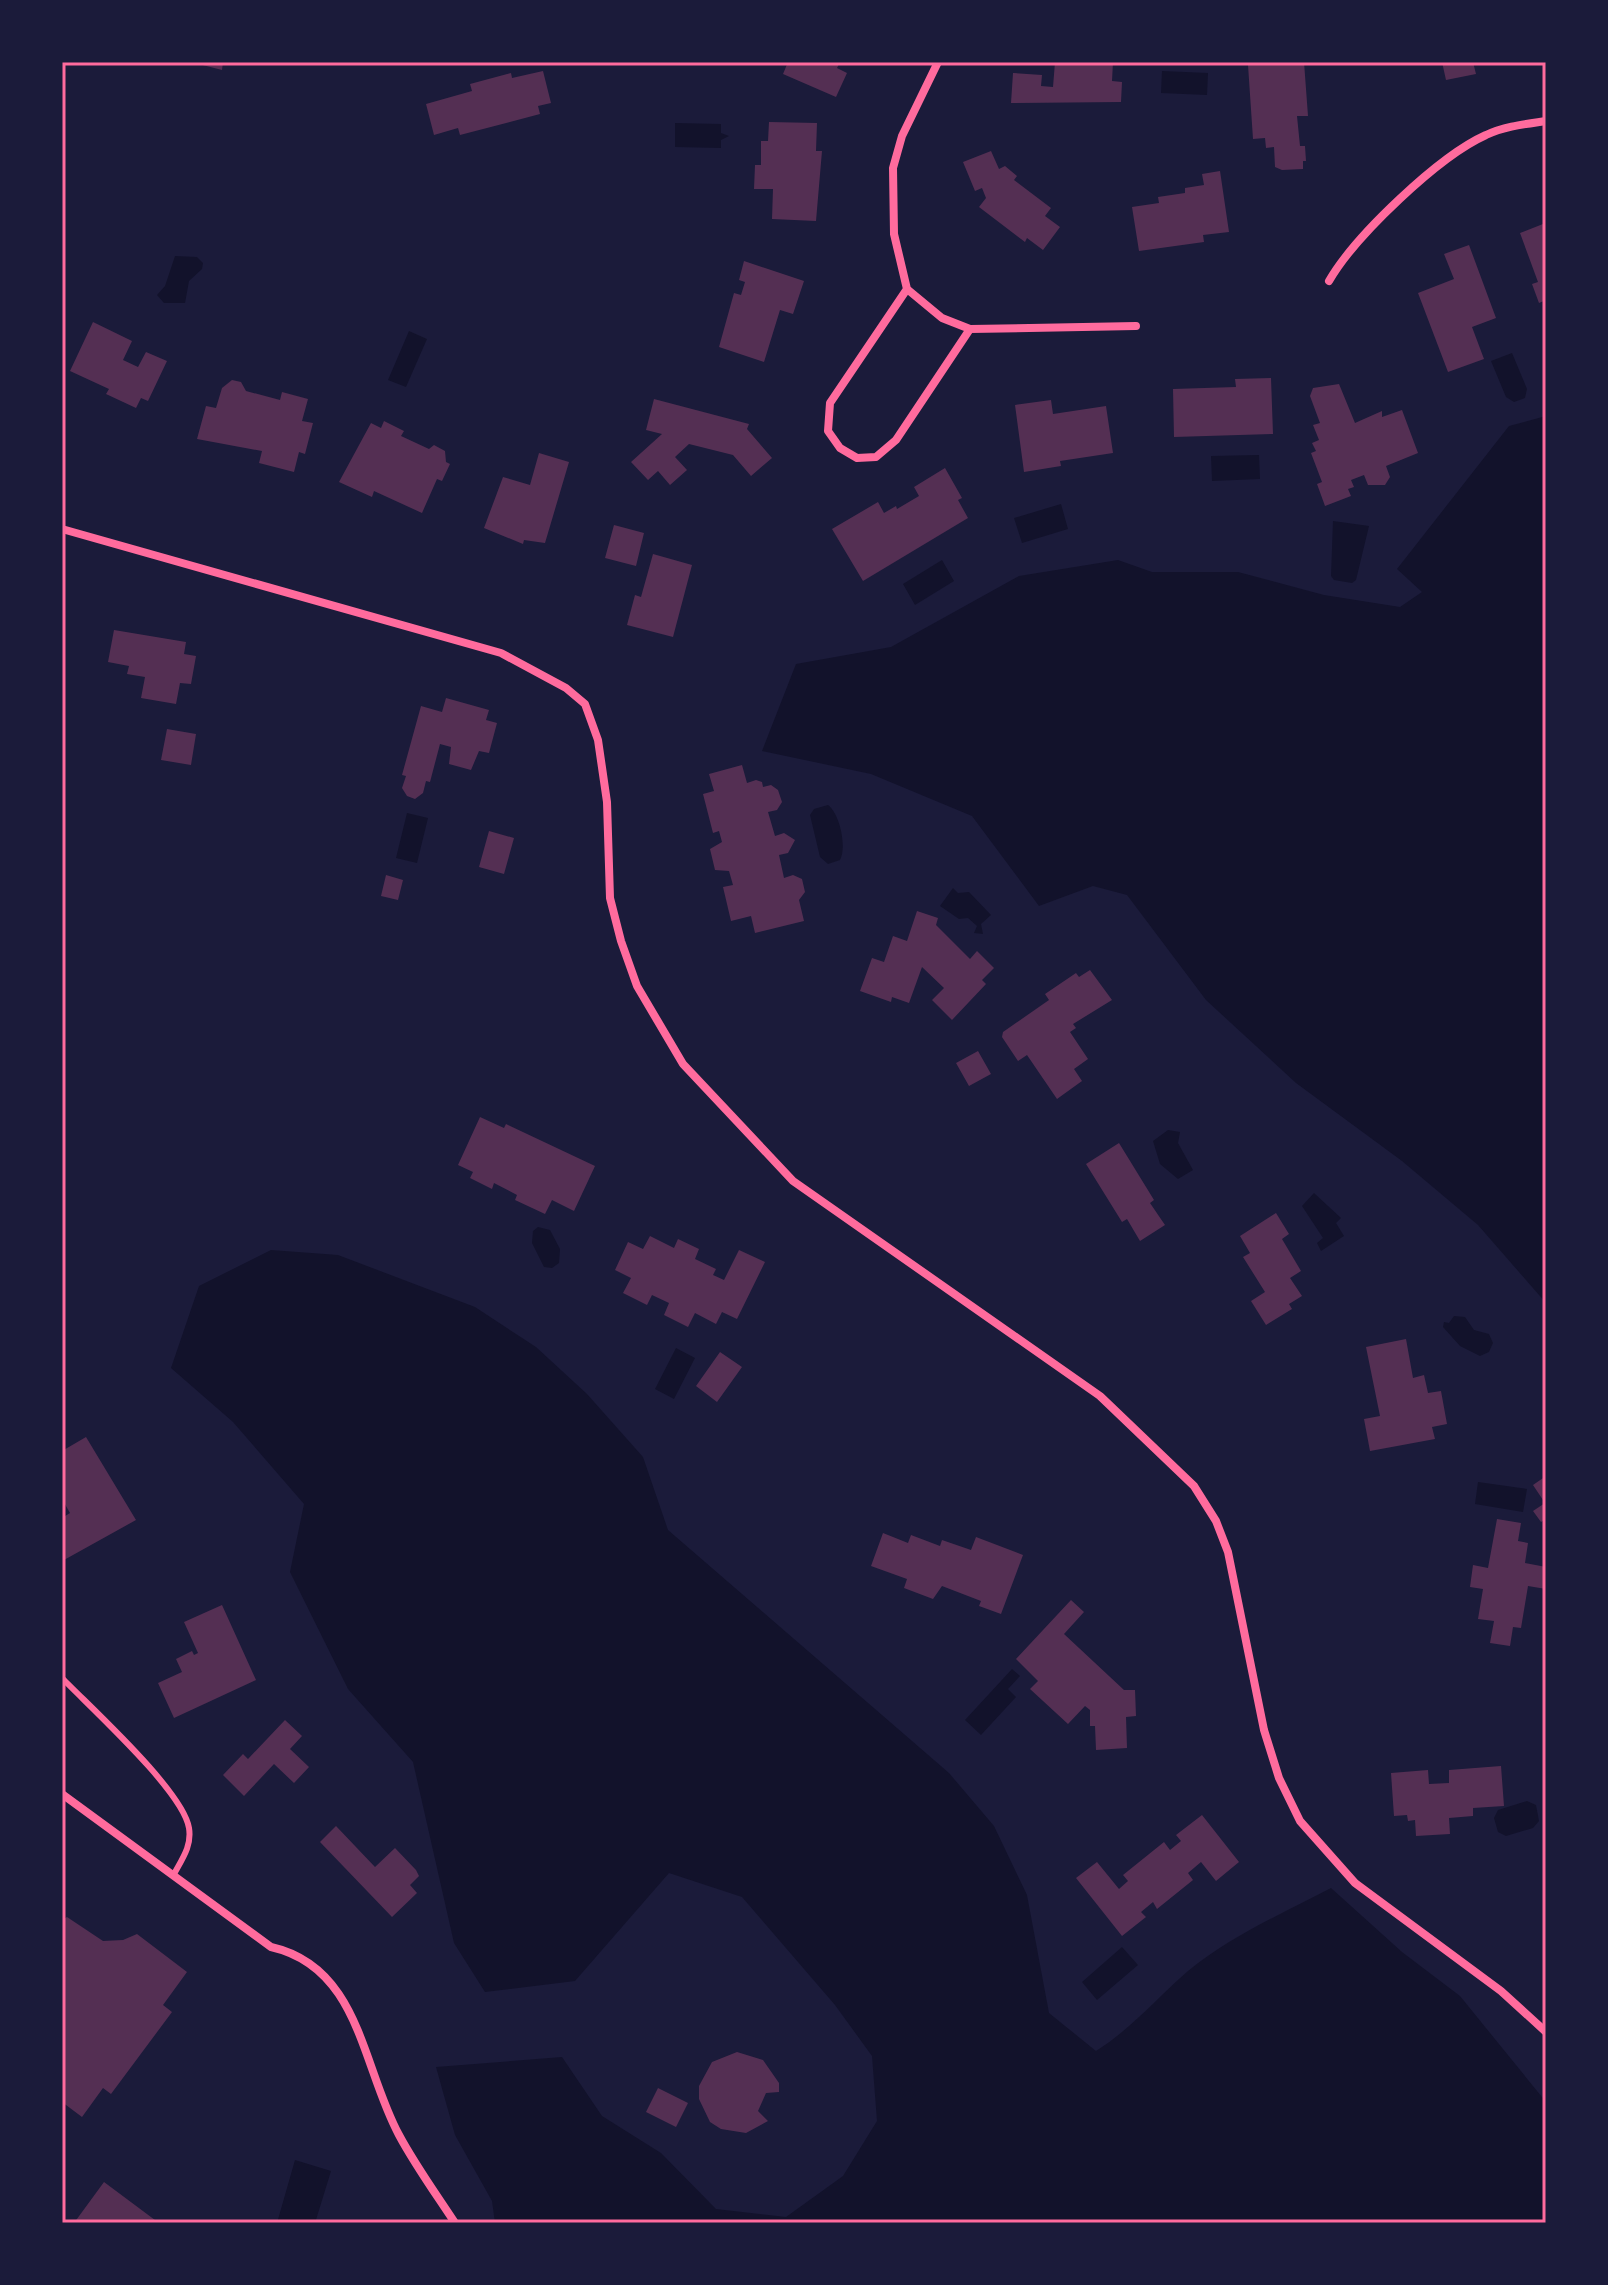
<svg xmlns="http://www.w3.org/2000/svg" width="1608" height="2285" font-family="Ubuntu,sans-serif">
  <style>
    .water { fill: #12122b }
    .building { fill: #542f53 }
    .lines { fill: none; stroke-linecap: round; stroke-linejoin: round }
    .service { stroke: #ff6b9d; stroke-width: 6 }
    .minor { stroke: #ff6b9d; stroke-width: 8 }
    .neatline { fill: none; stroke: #ff6b9d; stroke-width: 3 }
  </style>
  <rect width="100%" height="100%" fill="#1b1b3a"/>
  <path class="water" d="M 1162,71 L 1208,73 L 1207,95 L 1161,93 Z
    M 675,123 L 721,124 L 721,133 L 729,136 L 721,140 L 721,148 L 675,147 Z
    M 175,256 L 197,257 L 203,263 L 202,269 L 189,281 L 185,303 L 164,303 L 157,295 L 165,286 Z
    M 409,331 L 427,339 L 406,387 L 388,380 Z
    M 1512,353 L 1527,389 L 1525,398 L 1514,402 L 1506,397 L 1491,361 Z
    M 1546,416 L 1546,1303 L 1478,1225 L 1402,1161 L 1296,1083 L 1206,1000 L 1127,895 L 1093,886 L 1039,906 L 972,816 L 871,774 L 762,751 L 796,664 L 891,647 L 1019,576 L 1118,560 L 1152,572 L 1238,572 L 1324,595 L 1400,607 L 1422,592 L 1397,569 L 1509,426 Z
    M 1259,455 L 1260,479 L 1212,481 L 1211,456 Z
    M 1061,504 L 1068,529 L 1022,543 L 1014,518 Z
    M 1333,521 L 1369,526 L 1356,580 L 1352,583 L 1334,580 L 1331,576 Z
    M 942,560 L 954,581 L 915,605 L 903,584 Z
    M 828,805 C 840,814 847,847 840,860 L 828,864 L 820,857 L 810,815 L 814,809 Z
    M 407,813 L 428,818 L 417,863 L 396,858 Z
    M 953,888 L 958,893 L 969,892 L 991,915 L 981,924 L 983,934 L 974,933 L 977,926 L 968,918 L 959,919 L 940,906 Z
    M 1168,1130 L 1180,1132 L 1178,1143 L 1193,1170 L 1178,1179 L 1160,1164 L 1153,1141 Z
    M 1314,1193 L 1341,1218 L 1336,1223 L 1344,1236 L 1321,1251 L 1317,1243 L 1323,1238 L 1302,1206 Z
    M 538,1227 L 550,1230 L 560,1249 L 559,1263 L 552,1268 L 544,1267 L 532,1243 L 533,1231 Z
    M 271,1250 L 338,1255 L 475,1307 L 536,1347 L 587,1394 L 643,1457 L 668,1530 L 949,1773 L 994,1826 L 1027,1895 L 1049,2013 L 1096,2051 C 1131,2029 1157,1998 1188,1971 C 1231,1936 1283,1913 1331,1888 L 1402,1952 L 1460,1996 L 1546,2102 L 1546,2223 L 495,2223 L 492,2201 L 455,2135 L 436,2067 L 562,2057 L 602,2116 L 661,2153 L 716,2209 L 786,2217 L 843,2176 L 877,2121 L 872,2056 L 835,2005 L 742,1897 L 669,1873 L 575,1981 L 485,1992 L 454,1943 L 413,1762 L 348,1689 L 290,1572 L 304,1504 L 233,1422 L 171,1368 L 199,1286 Z
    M 1454,1316 L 1465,1317 L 1474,1330 L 1489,1334 L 1493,1343 L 1489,1352 L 1480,1356 L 1460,1346 L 1443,1327 L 1444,1322 L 1449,1323 Z
    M 676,1348 L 695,1358 L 674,1399 L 655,1389 Z
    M 1478,1482 L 1527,1489 L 1523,1512 L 1475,1504 Z
    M 1012,1669 L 1020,1676 L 1008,1689 L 1016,1697 L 981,1735 L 965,1720 Z
    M 1527,1801 L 1536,1805 L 1539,1821 L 1533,1828 L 1506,1836 L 1498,1832 L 1494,1818 L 1498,1810 Z
    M 1122,1947 L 1138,1965 L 1097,2000 L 1082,1982 Z
    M 295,2160 L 331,2171 L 315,2223 L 277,2223 Z"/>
  <path class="building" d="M 191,62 L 223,62 L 222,70 Z
    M 788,62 L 840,62 L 837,68 L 847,73 L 836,97 L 783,74 Z
    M 1055,62 L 1113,62 L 1112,81 L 1122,82 L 1121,102 L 1011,103 L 1013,73 L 1042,75 L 1041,86 L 1053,87 Z
    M 1304,62 L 1308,116 L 1297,116 L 1300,146 L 1305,146 L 1306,161 L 1303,161 L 1303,169 L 1282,170 L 1275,167 L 1274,147 L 1266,148 L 1265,138 L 1253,139 L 1248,65 Z
    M 1442,62 L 1473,62 L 1476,74 L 1446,80 Z
    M 543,71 L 551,103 L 538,106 L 540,114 L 460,135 L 458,128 L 434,135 L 426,104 L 472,91 L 470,84 L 511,73 L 512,78 Z
    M 769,122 L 817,123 L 816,151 L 822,151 L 816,221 L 772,219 L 773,189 L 754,189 L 755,165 L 761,165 L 761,141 L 768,141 Z
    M 991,151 L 999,169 L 1005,166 L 1017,176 L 1014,180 L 1051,208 L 1045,216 L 1060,227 L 1043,250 L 1027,238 L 1025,242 L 979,207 L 986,198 L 982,188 L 975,191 L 963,162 Z
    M 1220,171 L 1229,232 L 1203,235 L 1204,242 L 1139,251 L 1132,207 L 1159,203 L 1158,197 L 1185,193 L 1185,188 L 1204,185 L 1202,174 Z
    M 1543,224 L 1546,300 L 1539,303 L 1532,284 L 1538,282 L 1520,233 Z
    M 1469,245 L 1496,318 L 1472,327 L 1484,359 L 1448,372 L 1418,293 L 1454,279 L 1444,254 Z
    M 744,261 L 804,281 L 793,314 L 780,310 L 764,362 L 719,347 L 734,293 L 741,295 L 745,282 L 739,280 Z
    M 93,322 L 132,341 L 123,360 L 138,367 L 146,352 L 167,361 L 148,401 L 141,398 L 136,408 L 106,394 L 109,389 L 70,371 Z
    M 1271,378 L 1273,434 L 1174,437 L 1173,389 L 1236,387 L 1235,379 Z
    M 232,380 L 241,382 L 246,391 L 280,400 L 282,392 L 308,399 L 302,421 L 313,423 L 305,454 L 299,452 L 294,472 L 259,463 L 262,451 L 197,439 L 206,406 L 216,408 L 222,388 Z
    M 1339,384 L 1355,423 L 1382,411 L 1382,417 L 1402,410 L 1418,453 L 1386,466 L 1390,477 L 1385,485 L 1368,485 L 1364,475 L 1351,480 L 1354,487 L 1348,489 L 1351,496 L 1325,506 L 1317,484 L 1322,482 L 1311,453 L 1316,451 L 1312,443 L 1319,440 L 1313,425 L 1320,423 L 1310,396 L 1313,388 Z
    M 654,399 L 749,424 L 747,429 L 772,458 L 751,476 L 733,455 L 689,444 L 675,457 L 687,470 L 670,485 L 658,471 L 648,480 L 631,462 L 662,434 L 646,430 Z
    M 1051,400 L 1053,414 L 1106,406 L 1113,453 L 1060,461 L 1061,466 L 1024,472 L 1015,405 Z
    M 384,421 L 404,431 L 401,436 L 429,449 L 434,445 L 445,451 L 446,462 L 450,464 L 442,481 L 437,479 L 422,513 L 374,491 L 372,497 L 339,482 L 371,423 L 381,428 Z
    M 539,453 L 569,462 L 545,543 L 524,540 L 523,544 L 484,528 L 503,477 L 530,485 Z
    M 945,468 L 962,498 L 958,500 L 968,518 L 863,581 L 832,529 L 878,502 L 884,513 L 896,506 L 897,509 L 919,496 L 914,487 Z
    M 614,525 L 644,533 L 636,566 L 605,558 Z
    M 653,554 L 692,565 L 673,637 L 627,625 L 635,595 L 641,597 Z
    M 114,630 L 186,642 L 184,654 L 196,656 L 191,684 L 180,683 L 176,704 L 141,698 L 145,677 L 127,674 L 129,666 L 108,662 Z
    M 446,698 L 489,710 L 486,720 L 497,723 L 489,753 L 479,751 L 471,770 L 449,764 L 451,747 L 440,744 L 430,782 L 426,781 L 423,793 L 415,799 L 407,796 L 402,788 L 406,776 L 402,775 L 421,706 L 442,712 Z
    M 167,729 L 196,734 L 191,765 L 161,760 Z
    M 742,765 L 747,783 L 756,780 L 762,782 L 763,787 L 771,785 L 778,790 L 782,802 L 777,810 L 768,812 L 775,836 L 784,833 L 795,840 L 788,853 L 779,855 L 784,878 L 793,875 L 802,879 L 805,892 L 799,900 L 804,921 L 755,933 L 751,916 L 731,921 L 723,887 L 733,885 L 729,871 L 715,870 L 710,849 L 722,842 L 719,831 L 713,833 L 703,794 L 714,791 L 709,774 Z
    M 489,831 L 514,838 L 504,874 L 479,867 Z
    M 386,875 L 403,880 L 398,900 L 381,896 Z
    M 917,911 L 938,918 L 936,925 L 970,959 L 977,951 L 994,968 L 982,980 L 986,984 L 952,1020 L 932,1000 L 944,988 L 922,967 L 909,1003 L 892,997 L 891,1002 L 860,991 L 872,958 L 884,962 L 893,936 L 907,941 Z
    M 1090,970 L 1112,1000 L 1073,1024 L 1076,1028 L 1070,1032 L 1088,1059 L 1074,1069 L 1082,1081 L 1057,1099 L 1027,1055 L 1018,1061 L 1002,1037 L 1003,1032 L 1049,1000 L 1045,994 L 1076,973 L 1079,977 Z
    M 978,1051 L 991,1074 L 969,1086 L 956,1063 Z
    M 480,1117 L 504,1128 L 506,1124 L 595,1166 L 574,1211 L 552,1200 L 545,1214 L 515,1200 L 517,1195 L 494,1183 L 492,1189 L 470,1178 L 473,1172 L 458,1165 Z
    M 1119,1143 L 1154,1200 L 1150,1203 L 1165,1225 L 1140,1241 L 1127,1219 L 1122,1222 L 1086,1164 Z
    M 1276,1213 L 1289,1234 L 1282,1239 L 1301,1271 L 1290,1278 L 1302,1296 L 1289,1304 L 1292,1309 L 1266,1325 L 1251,1301 L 1265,1292 L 1243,1257 L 1250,1253 L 1240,1236 Z
    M 650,1236 L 674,1248 L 678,1239 L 699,1249 L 695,1259 L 716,1269 L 713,1275 L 724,1280 L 739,1250 L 765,1262 L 737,1319 L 722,1312 L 716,1324 L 695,1313 L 688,1327 L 664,1315 L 669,1303 L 652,1295 L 647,1305 L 623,1293 L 631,1278 L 615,1270 L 628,1242 L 643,1249 Z
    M 1406,1339 L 1413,1378 L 1424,1375 L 1428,1393 L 1441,1391 L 1447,1424 L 1432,1427 L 1435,1439 L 1370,1451 L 1364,1419 L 1380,1416 L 1366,1347 Z
    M 720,1352 L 742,1367 L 717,1402 L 696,1386 Z
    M 86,1437 L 136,1520 L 64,1560 L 62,1518 L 70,1513 L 62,1499 L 62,1451 Z
    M 1546,1476 L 1546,1519 L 1541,1522 L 1533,1511 L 1545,1503 L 1533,1485 Z
    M 1497,1519 L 1521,1523 L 1518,1541 L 1528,1543 L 1525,1563 L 1546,1567 L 1546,1589 L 1528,1586 L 1521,1628 L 1513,1627 L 1510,1646 L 1490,1643 L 1494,1621 L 1478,1619 L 1483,1589 L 1470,1587 L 1473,1565 L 1488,1568 Z
    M 883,1533 L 908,1543 L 911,1535 L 940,1546 L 942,1540 L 971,1550 L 976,1537 L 1023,1555 L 1001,1614 L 979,1606 L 981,1601 L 942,1586 L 933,1599 L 904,1588 L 907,1579 L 871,1566 Z
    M 1071,1600 L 1084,1612 L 1064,1634 L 1124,1690 L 1135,1690 L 1136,1716 L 1126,1717 L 1127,1748 L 1096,1750 L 1095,1726 L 1090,1726 L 1090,1710 L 1085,1706 L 1068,1724 L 1030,1689 L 1038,1681 L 1016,1659 Z
    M 222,1605 L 256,1680 L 174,1718 L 158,1683 L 182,1672 L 176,1659 L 192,1651 L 194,1655 L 198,1653 L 184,1622 Z
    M 285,1720 L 302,1736 L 290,1749 L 309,1767 L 294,1783 L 274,1764 L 244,1796 L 223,1775 L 243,1754 L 248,1759 Z
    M 1501,1766 L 1504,1806 L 1473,1808 L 1473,1816 L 1449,1818 L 1450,1834 L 1416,1836 L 1415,1820 L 1408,1821 L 1407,1815 L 1394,1816 L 1391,1773 L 1428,1770 L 1429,1784 L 1449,1783 L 1449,1770 Z
    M 1202,1815 L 1239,1862 L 1216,1881 L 1201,1862 L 1188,1873 L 1193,1880 L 1157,1909 L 1153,1902 L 1141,1912 L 1146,1917 L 1122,1936 L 1076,1878 L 1097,1862 L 1119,1889 L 1128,1881 L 1123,1875 L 1164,1842 L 1170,1850 L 1181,1841 L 1176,1835 Z
    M 336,1826 L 375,1867 L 395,1848 L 416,1870 L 419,1876 L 410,1885 L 417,1893 L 392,1917 L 320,1842 Z
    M 67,1917 L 103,1941 L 123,1940 L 137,1934 L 187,1972 L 163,2005 L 172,2012 L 111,2094 L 103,2088 L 82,2117 L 62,2102 L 62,1920 Z
    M 737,2052 L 763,2060 L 779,2083 L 779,2092 L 766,2093 L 758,2111 L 768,2121 L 746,2133 L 721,2129 L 710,2122 L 699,2099 L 699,2086 L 712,2062 Z
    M 658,2088 L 688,2103 L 676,2127 L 646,2112 Z
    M 104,2182 L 159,2223 L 74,2223 Z"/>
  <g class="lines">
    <path class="service" d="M 62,1678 C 91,1708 183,1791 189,1828 C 192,1846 182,1859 174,1874"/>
    <path class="minor" d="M 938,62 L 902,136 L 893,168 L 894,234 L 907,289 L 942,318 L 970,329 L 1136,326
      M 1329,281 C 1355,236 1439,156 1486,135 C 1505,126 1526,124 1546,121
      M 907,289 L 830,403 L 828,431 L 840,448 L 857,458 L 876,457 L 896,440 L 970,329
      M 62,529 L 501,653 L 566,688 L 585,704 L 598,740 L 607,802 L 610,898 L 621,941 L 637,986 L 683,1064 L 793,1181 L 1100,1396 L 1194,1486 L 1216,1521 L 1228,1552 L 1264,1730 L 1279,1778 L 1300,1821 L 1355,1883 L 1501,1991 L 1546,2032
      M 62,1794 L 271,1947 C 360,1967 362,2067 399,2135 C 415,2165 436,2194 455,2223"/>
  </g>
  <rect width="1608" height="2285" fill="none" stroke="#1b1b3a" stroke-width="128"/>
  <rect x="64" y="64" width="1480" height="2157" class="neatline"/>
</svg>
